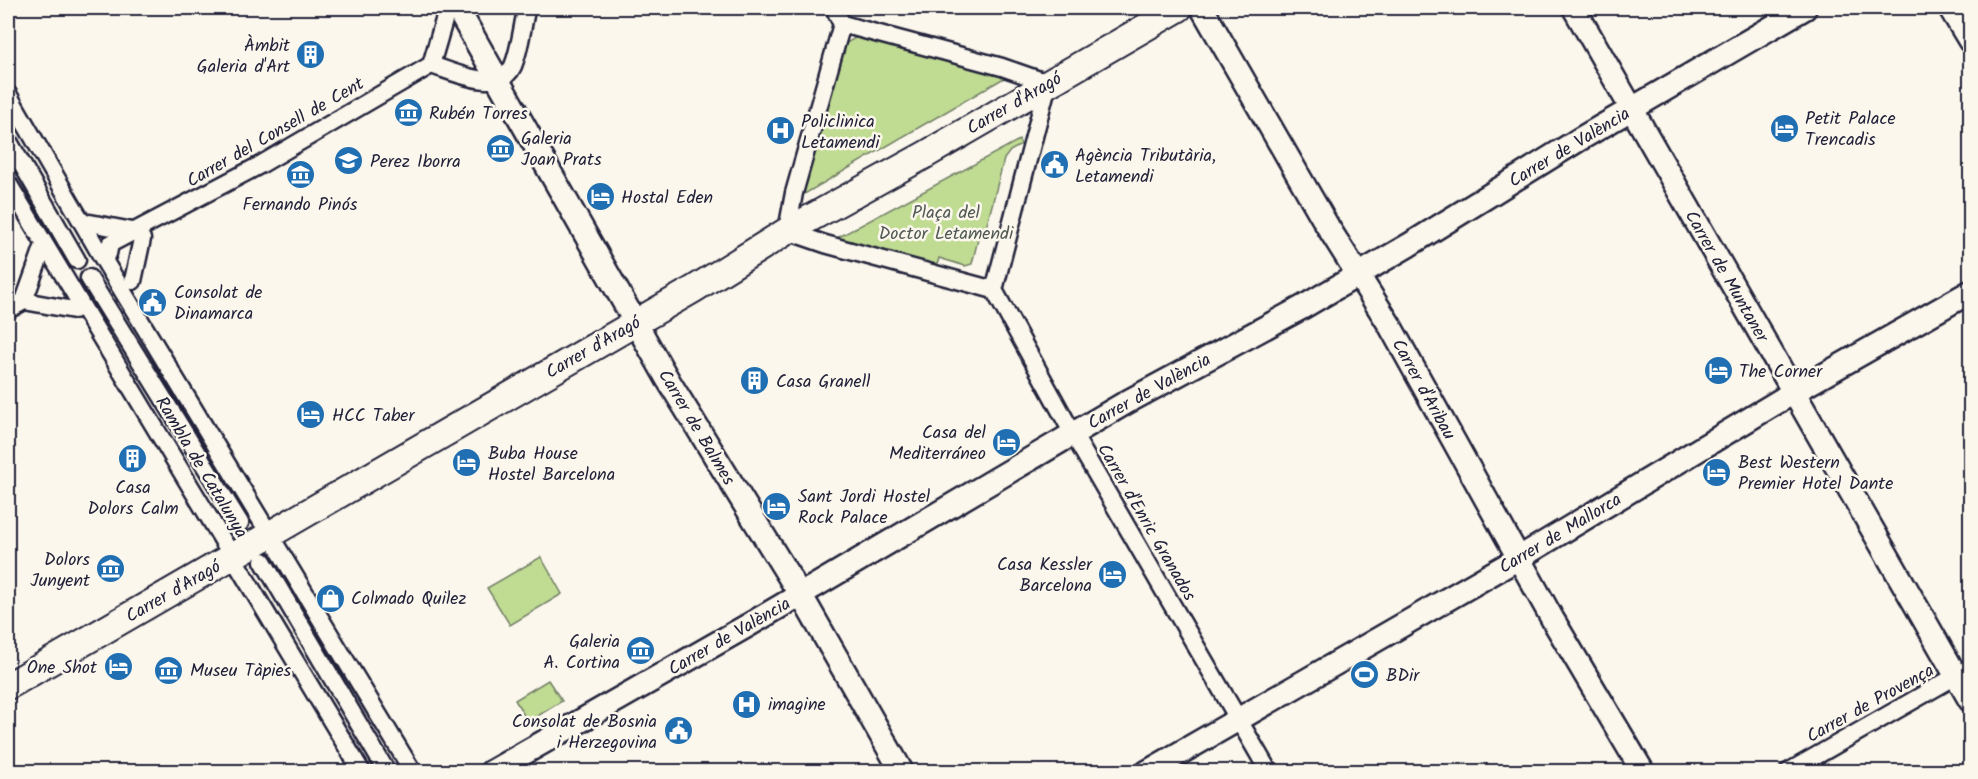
<svg xmlns="http://www.w3.org/2000/svg" width="1978" height="779" font-family="Kalam,sans-serif">
  <style>
    .green { fill: #c0db92; stroke: #717e66; stroke-width: 1.5 }
    .lines { fill: none; stroke-linecap: round; stroke-linejoin: round }
    .street-casing { stroke: #22223b; stroke-width: 21 }
    .secondary-casing { stroke: #22223b; stroke-width: 27 }
    .primary-casing { stroke: #22223b; stroke-width: 30 }
    .street { stroke: #fbf7ec; stroke-width: 16 }
    .secondary { stroke: #fbf7ec; stroke-width: 22 }
    .primary { stroke: #fbf7ec; stroke-width: 26 }
    .labels { text-anchor: middle; stroke-width: 5; stroke-linejoin: round; paint-order: stroke }
    .poi-label { font-size: 18px; fill: #22223b; stroke: #fbf7ec; text-anchor: start }
    .street-label { font-size: 18px; fill: #22223b; stroke: #fbf7ec }
    .park-label { font-size: 18px; fill: #515a55; stroke: #fbf7ec }
  </style>
  <rect width="100%" height="100%" fill="#fbf7ec"/>
  <filter id="ink" filterUnits="userSpaceOnUse"><feTurbulence type="fractalNoise" baseFrequency=".0167" numOctaves="2"/><feDisplacementMap in="SourceGraphic" scale="12" xChannelSelector="R" yChannelSelector="G"/><feConvolveMatrix kernelMatrix="1 2 1 2 8 2 1 2 1" color-interpolation-filters="sRGB"/></filter>
  <g filter="url(#ink)">
    <path class="green" d="M 862,34 L 1011,74 L 801,196 L 841,46 Z
      M 1019,140 L 1021,145 L 1010,151 L 1004,159 L 984,236 L 979,235 L 972,264 L 965,266 L 939,258 L 937,266 L 837,238 Z
      M 541,557 L 562,594 L 510,625 L 487,588 Z
      M 548,680 L 562,701 L 528,722 L 515,700 Z"/>
    <g class="lines">
      <defs>
        <path id="street" d="M 834,8 L 842,24
          M 842,24 L 1002,67 L 1048,83 L 994,290
          M 842,24 L 794,193 L 787,231 L 825,244 L 994,290
          M 431,65 C 452,71 500,95 513,66 C 520,49 522,28 526,11
          M 8,94 L 102,257 L 413,772
          M 8,140 L 77,260
          M 8,183 L 362,772
          M 84,225 L 90,223 L 138,232
          M 108,254 L 110,244 L 260,165 L 431,65 L 445,17 L 451,8
          M 89,278 L 240,523
          M 133,281 L 142,239 L 138,232
          M 994,290 L 1073,434 L 1269,772
          M 24,301 L 44,245
          M 8,310 L 24,301 L 74,310
          M 263,561 L 387,772
          M 1788,772 L 1970,668"/>
        <path id="secondary" d="M 457,8 L 668,380 L 806,604 L 902,772
          M 1202,8 L 1328,227 L 1389,324 L 1553,620 L 1643,772
          M 1574,8 L 1970,700
          M 1950,8 L 1970,41
          M 491,772 L 747,626 L 1127,402 L 1303,307 L 1409,245 L 1580,139 L 1805,8
          M 1147,772 L 1519,558 L 1794,392 L 1970,292"/>
        <path id="primary" d="M 8,686 L 694,289 L 787,231 L 925,155 L 1179,8"/>
      </defs>
      <use href="#street" class="street-casing"/>
      <use href="#secondary" class="secondary-casing"/>
      <use href="#primary" class="primary-casing"/>
      <use href="#street" class="street"/>
      <use href="#secondary" class="secondary"/>
      <use href="#primary" class="primary"/>
    </g>
  </g>
  <defs>
    <symbol id="building-disc" viewBox="-11 -11 22 22"><circle r="9.5" fill="#1f6fb2" stroke="#fbf7ec"/><path d="M-4-6H4V6H1V3H-1V6H-4ZM-2.5-4.3h1.7v1.8h-1.7ZM.8-4.3h1.7v1.8H.8ZM-2.5-1h1.7V.8h-1.7ZM.8-1h1.7V.8H.8Z" fill="#fff"/></symbol>
    <symbol id="museum-disc" viewBox="-11 -11 22 22"><circle r="9.5" fill="#1f6fb2" stroke="#fbf7ec"/><path d="M0-6L6-3V-2H-6V-3ZM-5-1h2V3h-2ZM-1-1h2V3h-2ZM3-1h2V3H3ZM-6 4H6V6H-6Z" fill="#fff"/></symbol>
    <symbol id="hotel-disc" viewBox="-11 -11 22 22"><circle r="9.5" fill="#1f6fb2" stroke="#fbf7ec"/><path d="M-6-4.5h1.5V1H6V5H4.5V3h-9V5H-6ZM-4 0a1.8 1.8 0 1 1 3.6 0ZM.5 0V-2.5h3Q6-2.5 6 0Z" fill="#fff"/></symbol>
    <symbol id="hospital-disc" viewBox="-11 -11 22 22"><circle r="9.5" fill="#1f6fb2" stroke="#fbf7ec"/><path d="M-5-5h3v3.5h4V-5h3V5h-3V1.5h-4V5h-3Z" fill="#fff"/></symbol>
    <symbol id="school-disc" viewBox="-11 -11 22 22"><circle r="9.5" fill="#1f6fb2" stroke="#fbf7ec"/><path d="M0-5L7-2L0 1L-7-2ZM-4 1L0 2.5L4 1V4Q0 6-4 4Z" fill="#fff"/></symbol>
    <symbol id="civic-disc" viewBox="-11 -11 22 22"><circle r="9.5" fill="#1f6fb2" stroke="#fbf7ec"/><path d="M-.6-6.5H3V-4.5H.6V-3L4-1V1h2V6H-6V1h2V-1L-.6-3ZM-1.2 2.5V6h2.4V2.5Z" fill="#fff"/></symbol>
    <symbol id="shop-disc" viewBox="-11 -11 22 22"><circle r="9.5" fill="#1f6fb2" stroke="#fbf7ec"/><path d="M-5-2.5h2.3a2.7 3.5 0 0 1 5.4 0H5L5.5 6h-11ZM-1.5-2.5h3a1.5 2.3 0 0 0-3 0Z" fill="#fff"/></symbol>
    <symbol id="stadium-disc" viewBox="-11 -11 22 22"><circle r="9.5" fill="#1f6fb2" stroke="#fbf7ec"/><path d="M0-5a6.5 5 0 1 0 0 10a6.5 5 0 1 0 0-10ZM-3.5-1.8h7v3.6h-7Z" fill="#fff"/></symbol>
  </defs>
  <g fill-rule="evenodd">
    <use href="#building-disc" x="294" y="38" width="33" height="33"/>
    <use href="#museum-disc" x="392" y="96" width="33" height="33"/>
    <use href="#hotel-disc" x="1768" y="112" width="33" height="33"/>
    <use href="#hospital-disc" x="764" y="114" width="33" height="33"/>
    <use href="#museum-disc" x="484" y="132" width="33" height="33"/>
    <use href="#school-disc" x="332" y="144" width="33" height="33"/>
    <use href="#civic-disc" x="1038" y="148" width="33" height="33"/>
    <use href="#museum-disc" x="284" y="158" width="33" height="33"/>
    <use href="#hotel-disc" x="584" y="180" width="33" height="33"/>
    <use href="#civic-disc" x="136" y="286" width="33" height="33"/>
    <use href="#hotel-disc" x="1702" y="354" width="33" height="33"/>
    <use href="#building-disc" x="738" y="364" width="33" height="33"/>
    <use href="#hotel-disc" x="294" y="398" width="33" height="33"/>
    <use href="#hotel-disc" x="990" y="426" width="33" height="33"/>
    <use href="#building-disc" x="116" y="442" width="33" height="33"/>
    <use href="#hotel-disc" x="450" y="446" width="33" height="33"/>
    <use href="#hotel-disc" x="1700" y="456" width="33" height="33"/>
    <use href="#hotel-disc" x="760" y="490" width="33" height="33"/>
    <use href="#museum-disc" x="94" y="552" width="33" height="33"/>
    <use href="#hotel-disc" x="1096" y="558" width="33" height="33"/>
    <use href="#shop-disc" x="314" y="582" width="33" height="33"/>
    <use href="#museum-disc" x="624" y="634" width="33" height="33"/>
    <use href="#hotel-disc" x="102" y="650" width="33" height="33"/>
    <use href="#museum-disc" x="152" y="654" width="33" height="33"/>
    <use href="#stadium-disc" x="1348" y="658" width="33" height="33"/>
    <use href="#hospital-disc" x="730" y="688" width="33" height="33"/>
    <use href="#civic-disc" x="662" y="714" width="33" height="33"/>
  </g>
  <g class="labels">
    <g class="poi-label">
      <text x="290" y="51" text-anchor="end">Àmbit<tspan x="290" dy="21">Galeria d'Art</tspan></text>
      <text x="429" y="119">Rubén Torres</text>
      <text x="1805" y="124">Petit Palace<tspan x="1805" dy="21">Trencadis</tspan></text>
      <text x="801" y="127">Policlinica<tspan x="801" dy="21">Letamendi</tspan></text>
      <text x="521" y="144">Galeria<tspan x="521" dy="21">Joan Prats</tspan></text>
      <text x="1075" y="161">Agència Tributària,<tspan x="1075" dy="21">Letamendi</tspan></text>
      <text x="370" y="167">Perez Iborra</text>
      <text x="621" y="203">Hostal Eden</text>
      <text x="300" y="210" text-anchor="middle">Fernando Pinós</text>
      <text x="174" y="298">Consolat de<tspan x="174" dy="21">Dinamarca</tspan></text>
      <text x="1739" y="377">The Corner</text>
      <text x="776" y="387">Casa Granell</text>
      <text x="332" y="421">HCC Taber</text>
      <text x="986" y="438" text-anchor="end">Casa del<tspan x="986" dy="21">Mediterráneo</tspan></text>
      <text x="488" y="459">Buba House<tspan x="488" dy="21">Hostel Barcelona</tspan></text>
      <text x="1738" y="468">Best Western<tspan x="1738" dy="21">Premier Hotel Dante</tspan></text>
      <text x="133" y="493" text-anchor="middle">Casa<tspan x="133" dy="21">Dolors Calm</tspan></text>
      <text x="798" y="502">Sant Jordi Hostel<tspan x="798" dy="21">Rock Palace</tspan></text>
      <text x="90" y="565" text-anchor="end">Dolors<tspan x="90" dy="21">Junyent</tspan></text>
      <text x="1092" y="570" text-anchor="end">Casa Kessler<tspan x="1092" dy="21">Barcelona</tspan></text>
      <text x="351" y="604">Colmado Quilez</text>
      <text x="620" y="647" text-anchor="end">Galeria<tspan x="620" dy="21">A. Cortina</tspan></text>
      <text x="97" y="673" text-anchor="end">One Shot</text>
      <text x="190" y="676">Museu Tàpies</text>
      <text x="1386" y="681">BDir</text>
      <text x="768" y="710">imagine</text>
      <text x="657" y="727" text-anchor="end">Consolat de Bosnia<tspan x="657" dy="21">i Herzegovina</tspan></text>
    </g>
    <g class="street-label">
      <text transform="translate(1014 103) rotate(-30)" y="6">Carrer d'Aragó</text>
      <text transform="translate(275 132) rotate(-30)" y="6">Carrer del Consell de Cent</text>
      <text transform="translate(1569 147) rotate(-31)" y="6">Carrer de València</text>
      <text transform="translate(1727 276) rotate(60)" y="6">Carrer de Muntaner</text>
      <text transform="translate(593 347) rotate(-30)" y="6">Carrer d'Aragó</text>
      <text transform="translate(1424 389) rotate(61)" y="6">Carrer d'Aribau</text>
      <text transform="translate(1149 391) rotate(-29)" y="6">Carrer de València</text>
      <text transform="translate(697 427) rotate(59)" y="6">Carrer de Balmes</text>
      <text transform="translate(202 467) rotate(59)" y="6">Rambla de Catalunya</text>
      <text transform="translate(1147 522) rotate(60)" y="6">Carrer d'Enric Granados</text>
      <text transform="translate(1560 533) rotate(-31)" y="6">Carrer de Mallorca</text>
      <text transform="translate(173 591) rotate(-30)" y="6">Carrer d'Aragó</text>
      <text transform="translate(729 636) rotate(-30)" y="6">Carrer de València</text>
      <text transform="translate(1870 703) rotate(-29)" y="6">Carrer de Provença</text>
    </g>
    <g class="park-label">
      <text x="946" y="218">Plaça del<tspan x="946" dy="21">Doctor Letamendi</tspan></text>
    </g>
  </g>
  <rect width="1978" height="779" fill="none" stroke="#fbf7ec" stroke-width="30"/>
  <rect x="15" y="15" width="1948" height="749" fill="none" stroke="#22223b" stroke-width="2" filter="url(#ink)"/>
</svg>
